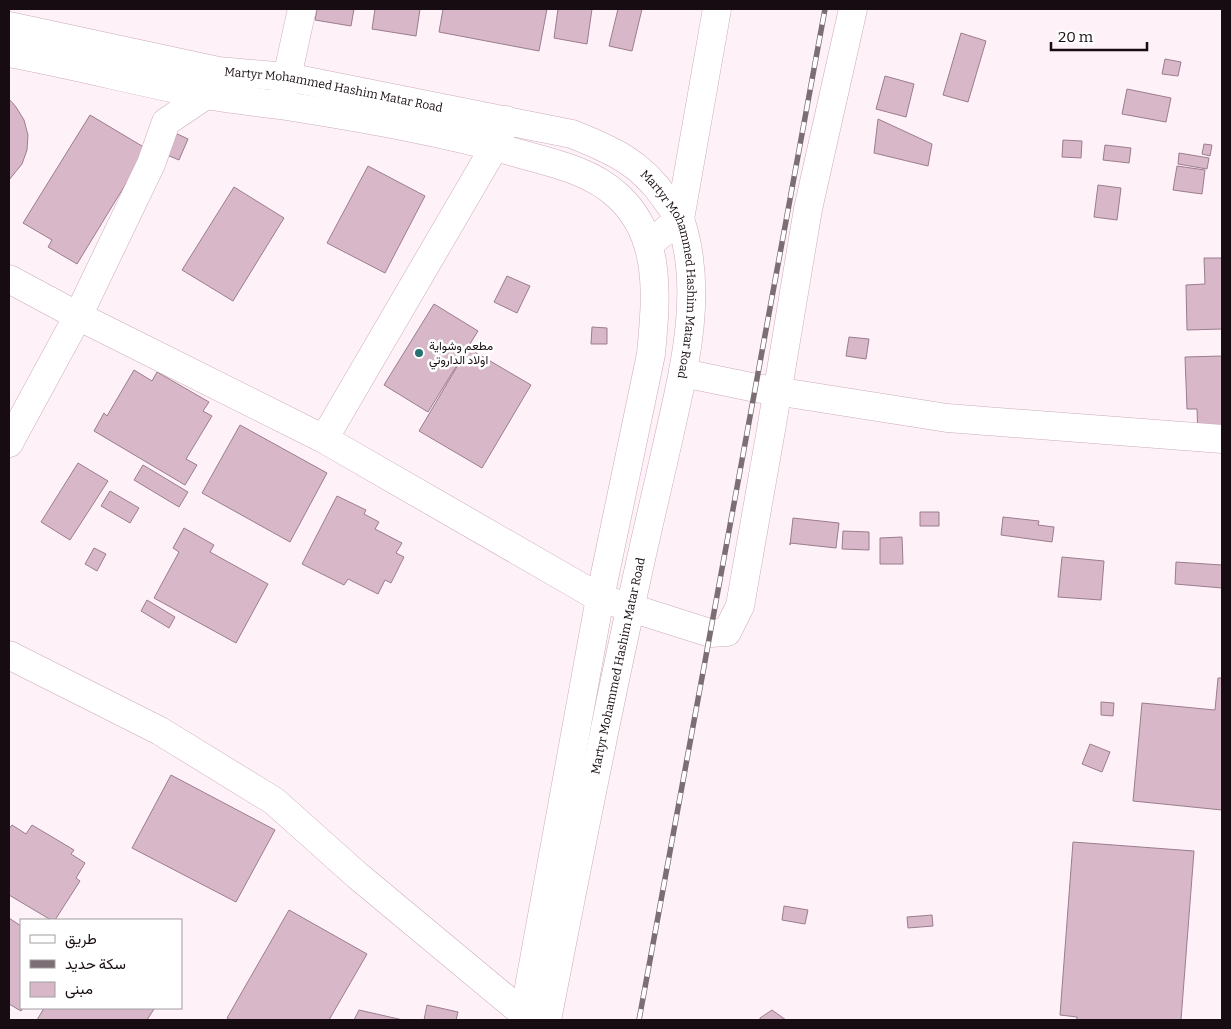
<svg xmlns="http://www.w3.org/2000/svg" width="1231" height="1029" font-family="Bitter,Vazirmatn,serif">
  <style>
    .building { fill: #d7b7c8; stroke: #9b7d8d }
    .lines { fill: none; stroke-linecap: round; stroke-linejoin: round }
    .minor-casing { stroke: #cbabbc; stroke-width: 29 }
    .primary-casing { stroke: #cbabbc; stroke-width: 29 }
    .minor { stroke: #fff; stroke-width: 28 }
    .primary { stroke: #fff; stroke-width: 28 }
    .rail-casing { stroke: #7b6f75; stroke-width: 5.5 }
    .rail { stroke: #fff; stroke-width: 4; stroke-dasharray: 11; stroke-linecap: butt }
    .poi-dot { fill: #267171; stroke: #fff; stroke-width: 2 }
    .labels { text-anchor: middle; stroke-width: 5; stroke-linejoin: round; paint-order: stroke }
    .street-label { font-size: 12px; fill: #170c12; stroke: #fff }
    .poi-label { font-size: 12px; fill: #170c12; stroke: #fff; text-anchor: start }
  </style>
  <rect width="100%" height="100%" fill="#fff1f8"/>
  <path class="building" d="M 317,9 L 354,9 L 351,26 L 315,20 Z
    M 375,9 L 420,9 L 416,36 L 372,29 Z
    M 443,9 L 547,9 L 539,51 L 439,32 Z
    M 558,9 L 592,9 L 587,44 L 554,38 Z
    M 618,9 L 642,9 L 632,51 L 609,46 Z
    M 961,33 L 986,41 L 968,102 L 943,95 Z
    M 1165,59 L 1181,62 L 1178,76 L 1162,74 Z
    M 885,76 L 914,84 L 906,117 L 876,109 Z
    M 1127,89 L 1171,98 L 1166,122 L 1122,114 Z
    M 9,99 L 16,107 L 24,120 L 28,135 L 27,150 L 22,164 L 9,180 Z
    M 90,115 L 147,149 L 77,264 L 48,247 L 52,240 L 23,223 Z
    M 878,119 L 932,144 L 928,166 L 874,153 Z
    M 171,131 L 188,139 L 179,160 L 162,153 Z
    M 1063,140 L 1082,141 L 1081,158 L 1062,157 Z
    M 1204,144 L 1212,145 L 1210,156 L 1202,154 Z
    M 1105,145 L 1131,148 L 1129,163 L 1103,160 Z
    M 1179,153 L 1209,158 L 1207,169 L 1178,164 Z
    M 368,166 L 425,196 L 385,273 L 327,243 Z
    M 1177,166 L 1205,170 L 1202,194 L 1173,190 Z
    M 1098,185 L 1121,188 L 1117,220 L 1094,217 Z
    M 234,187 L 284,218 L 233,301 L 182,270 Z
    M 1204,258 L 1222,258 L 1222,329 L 1187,330 L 1186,285 L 1205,284 Z
    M 507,276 L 530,286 L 517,313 L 494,302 Z
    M 434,304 L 478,331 L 428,412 L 384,385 Z
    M 592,327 L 607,328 L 607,344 L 591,344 Z
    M 849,337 L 869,339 L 866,359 L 846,356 Z
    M 468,348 L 531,385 L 482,468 L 419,431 Z
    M 1222,356 L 1222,436 L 1198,437 L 1197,409 L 1187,409 L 1185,357 Z
    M 134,370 L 152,381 L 157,372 L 209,402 L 203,411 L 212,416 L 186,459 L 197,465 L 185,485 L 94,431 L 104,413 L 107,416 Z
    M 240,425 L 327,473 L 290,542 L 202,493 Z
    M 78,463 L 108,481 L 70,540 L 41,522 Z
    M 143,465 L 188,492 L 179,507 L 134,480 Z
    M 110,491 L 139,508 L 130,523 L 101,506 Z
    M 337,496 L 366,510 L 364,514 L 379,522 L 375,529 L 402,543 L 396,553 L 404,557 L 391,583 L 385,580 L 378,594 L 348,579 L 344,585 L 302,564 Z
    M 920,512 L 939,512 L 939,526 L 920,526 Z
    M 1003,517 L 1039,521 L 1038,525 L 1054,527 L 1052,542 L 1001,535 Z
    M 793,518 L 839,523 L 836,548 L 790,543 L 790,545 Z
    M 184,528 L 214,545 L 210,552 L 268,584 L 236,643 L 154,598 L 179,552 L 173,548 Z
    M 843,531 L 869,532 L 869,550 L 842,549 Z
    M 902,537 L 903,564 L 880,564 L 880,538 Z
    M 94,548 L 106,554 L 97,571 L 85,564 Z
    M 1062,557 L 1104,561 L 1101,600 L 1058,597 Z
    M 1176,562 L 1222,565 L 1222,588 L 1175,584 Z
    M 147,600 L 175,617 L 169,628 L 141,611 Z
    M 1218,678 L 1222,678 L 1222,810 L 1133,801 L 1142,703 L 1215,710 Z
    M 1101,702 L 1114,703 L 1113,716 L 1101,715 Z
    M 1090,744 L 1110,752 L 1102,772 L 1082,764 Z
    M 171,775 L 275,830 L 236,902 L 132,848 Z
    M 12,825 L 26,834 L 32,825 L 74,850 L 71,854 L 85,863 L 76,878 L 80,881 L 55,920 L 51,920 L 9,895 L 9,829 Z
    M 1073,842 L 1194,851 L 1181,1020 L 1077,1020 L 1077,1017 L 1060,1015 Z
    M 784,906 L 808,910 L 805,924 L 782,920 Z
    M 289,910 L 367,954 L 329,1020 L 231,1020 L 227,1018 Z
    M 932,915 L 933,926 L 908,928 L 907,917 Z
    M 9,918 L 21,926 L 21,1008 L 23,1008 L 21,1011 L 9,1004 Z
    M 427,1005 L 458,1012 L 456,1020 L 424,1020 Z
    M 44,1008 L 152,1008 L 154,1009 L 147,1020 L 37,1020 Z
    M 359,1010 L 403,1020 L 354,1020 Z
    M 772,1010 L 786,1020 L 760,1020 L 760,1018 Z"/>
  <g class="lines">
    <defs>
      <path id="minor" d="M 282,100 L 302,9
        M 649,244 L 680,219 L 717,9
        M 9,279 L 78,316 L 324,439 L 600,598 L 710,633 L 727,632 L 740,606 L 771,430 L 808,209 L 853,9
        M 683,373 L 756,388 L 947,418 L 1222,439
        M 324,439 L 495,146 L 506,120
        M 9,443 L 78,316 L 151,164 L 166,122 L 206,95 L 214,79
        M 9,655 L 160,731 L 274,801 L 358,876 L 524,1014 L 536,1020"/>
      <g id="primary">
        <path id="s1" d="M 9,26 L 218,71 L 287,77 L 572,134 C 612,150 640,162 665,198 C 670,206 678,214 681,222 C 705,296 682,377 666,450 C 654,503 641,556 630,610 C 600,746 574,883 547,1020"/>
        <path d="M 9,53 C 74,65 139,82 205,95 C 230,99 255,102 280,105 C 362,118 445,132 524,155 C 557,164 592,172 618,196 C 663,237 656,300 651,354 L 600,598 L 523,1020"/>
      </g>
    </defs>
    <use href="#minor" class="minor-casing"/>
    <use href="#primary" class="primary-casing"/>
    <use href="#minor" class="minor"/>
    <use href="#primary" class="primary"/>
    <defs>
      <path id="rail" d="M 639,1020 L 825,9"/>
    </defs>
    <use href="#rail" class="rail-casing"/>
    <use href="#rail" class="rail"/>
  </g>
  <circle class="poi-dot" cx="419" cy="353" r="5"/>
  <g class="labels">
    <g class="street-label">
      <text dy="4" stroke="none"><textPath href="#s1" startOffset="331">Martyr Mohammed Hashim Matar Road</textPath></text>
      <text dy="4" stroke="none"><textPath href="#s1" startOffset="765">Martyr Mohammed Hashim Matar Road</textPath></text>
      <text transform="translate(618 666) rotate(-78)" y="4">Martyr Mohammed Hashim Matar Road</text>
    </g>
    <g class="poi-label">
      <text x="429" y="350">مطعم وشواية<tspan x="429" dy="14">اولاد الداروتي</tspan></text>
    </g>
  </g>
  <rect width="1231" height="1029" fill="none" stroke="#170c12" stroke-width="20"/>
  <rect x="20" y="919" width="162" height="90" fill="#ffffff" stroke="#a29ea0"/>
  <rect x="30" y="935" width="25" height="8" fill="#ffffff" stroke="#a29ea0"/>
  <text x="65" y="944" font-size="15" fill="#170c12">طريق</text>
  <rect x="30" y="960" width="25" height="8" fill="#7b6f75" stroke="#a29ea0"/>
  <text x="65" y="969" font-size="15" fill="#170c12">سكة حديد</text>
  <rect x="30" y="982" width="25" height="15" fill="#d7b7c8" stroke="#a29ea0"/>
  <text x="65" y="994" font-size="15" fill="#170c12">مبنى</text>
  <path d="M1051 42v8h96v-8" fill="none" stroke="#170c12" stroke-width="2.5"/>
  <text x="1058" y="42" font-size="15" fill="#170c12" stroke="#ffffff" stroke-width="4" paint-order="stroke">20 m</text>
</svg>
